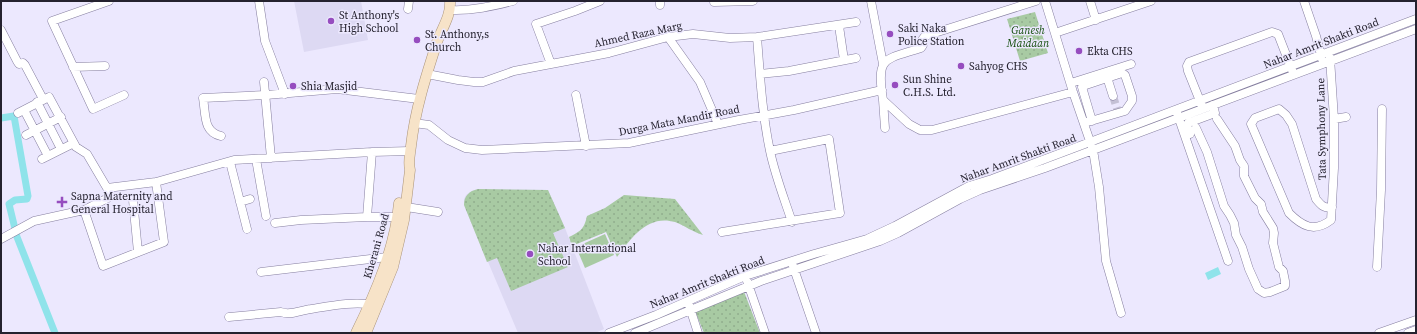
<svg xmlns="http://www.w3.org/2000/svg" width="1417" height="334" font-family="'Source Serif 4',serif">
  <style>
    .built { fill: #ddd9f3 }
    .park { fill: url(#park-dots) }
    .pitch { fill: #a8caa3 }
    .water { fill: #8fe3ea }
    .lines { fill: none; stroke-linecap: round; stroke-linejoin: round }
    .canal { stroke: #8fe3ea; stroke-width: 7 }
    .minor-tunnel { stroke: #c4c0d5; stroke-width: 8; stroke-dasharray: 8 4; stroke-linecap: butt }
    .minor-casing { stroke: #867fa0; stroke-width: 9 }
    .major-casing { stroke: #aa947a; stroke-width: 11 }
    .minor { stroke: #fff; stroke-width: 8 }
    .major { stroke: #f7e3c8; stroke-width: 10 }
    .poi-dot { fill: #964dbf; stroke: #ece8fe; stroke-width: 1.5 }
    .labels { text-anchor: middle; stroke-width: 3; stroke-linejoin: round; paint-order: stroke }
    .poi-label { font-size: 11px; fill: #25222f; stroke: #ece8fe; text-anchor: start }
    .park-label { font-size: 11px; font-style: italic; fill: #154f0e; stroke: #ece8fe }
    .street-label { font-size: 11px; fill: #25222f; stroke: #ece8fe }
  </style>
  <defs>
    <pattern id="park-dots" width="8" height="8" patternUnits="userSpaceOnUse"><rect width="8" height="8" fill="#a8caa3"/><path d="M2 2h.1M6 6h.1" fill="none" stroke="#90ad8d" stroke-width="1.8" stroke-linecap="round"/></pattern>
  </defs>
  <rect width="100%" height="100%" fill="#ece8fe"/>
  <path class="built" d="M 294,1 L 361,1 L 368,40 L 304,52 Z
    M 478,189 L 548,190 L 565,228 L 604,329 L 595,333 L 518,333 L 464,205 L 464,199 L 466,195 L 472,191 Z"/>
  <path class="park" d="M 1035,12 L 1048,53 L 1020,61 L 1007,19 Z
    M 478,189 L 548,190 L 565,228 L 553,233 L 568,267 L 511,291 L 497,258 L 487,262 L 464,205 C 464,196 469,191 478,189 Z
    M 624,195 L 675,199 L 703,235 C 693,232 685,226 675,222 C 648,214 631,238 617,257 L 606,232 L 572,246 L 569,237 C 581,231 584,229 587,216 L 605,208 Z
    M 743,289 L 760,333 L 704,333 L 695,311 Z"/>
  <path class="pitch" d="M 605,234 L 614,255 L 585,268 L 576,247 Z"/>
  <path class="water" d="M 1218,267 L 1221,274 L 1208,280 L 1205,273 Z"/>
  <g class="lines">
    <path class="canal" d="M 1,118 L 14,116 L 28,196 L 27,199 L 15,200 L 9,204 L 17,237 L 55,333"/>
    <path class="minor-tunnel" d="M 1113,96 L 1118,112"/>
    <defs>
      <path id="minor" d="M 109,1 L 52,21 L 93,109 L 124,95
        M 259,1 L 265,41 L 285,94
        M 714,1 L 714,2 L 753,1
        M 871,1 L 883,64
        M 1036,1 L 925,36 L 922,40 L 923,45 L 921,48 C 884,60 876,56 883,100 L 909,124 L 920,130 L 932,130 L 1073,92
        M 1045,1 L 1073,92 L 1093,150 L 1099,187 L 1106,261 L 1121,313
        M 1090,1 L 1096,20
        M 1304,1 L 1316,36 L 1322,59
        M 660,5 L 660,1
        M 408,9 L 409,1
        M 451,10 C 472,11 493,6 513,1
        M 839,26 L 844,60
        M 1,30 L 17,61 L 19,64 L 23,63 L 25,65 L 43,99
        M 1055,33 L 1151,1
        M 668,37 L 700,82 L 718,124
        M 757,37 C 760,75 762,113 770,151 C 775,175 784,198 792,222
        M 1330,58 L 1334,119 L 1334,168 L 1331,220 C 1314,233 1302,226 1289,213 L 1251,124 L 1255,118 L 1279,109 L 1286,115 L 1292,124 L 1316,199 C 1321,205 1324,209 1332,207
        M 551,64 L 536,24 L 575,11 L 600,1
        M 73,67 L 105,66
        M 427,74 L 458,80 L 474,82 L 483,82 L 514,71 L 609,53 L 668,37 L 693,34 L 730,38 L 757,37 L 856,22
        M 760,74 L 789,71 L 856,58
        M 1106,74 L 1113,96
        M 264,82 L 271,158
        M 1071,83 L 1131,64
        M 576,95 L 586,146
        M 883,100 L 885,128
        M 37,102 L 61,149
        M 1202,106 L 1188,71 L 1187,66 L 1189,62 L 1272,32 L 1278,34 L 1292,70
        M 24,110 L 48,156
        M 18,113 L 49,97 L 76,147 L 87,154 L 107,188
        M 1177,113 L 1228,261
        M 1334,119 L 1346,117
        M 414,123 L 429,125 L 448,140 L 465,148 L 482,150 L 629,143 L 739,120 L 794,110 L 882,90
        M 1084,123 L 1125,111 L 1132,101 L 1132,96 L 1125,75 L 1122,73 L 1083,86 L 1082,87 L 1092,121
        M 1196,128 L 1207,152 L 1224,206 L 1230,215 L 1234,223 L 1236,235 L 1242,247 L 1249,269 L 1258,289 L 1264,293 L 1270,292 L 1285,286 L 1285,281 L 1283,271 L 1279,267 L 1273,243 L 1274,233 L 1273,228 L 1263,212 L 1261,204 L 1255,198 L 1244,176 L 1244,166 L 1240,160 L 1235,146 L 1217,119
        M 1190,134 L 1187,125 L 1188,123 L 1215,113 L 1213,105
        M 26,135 L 61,117
        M 221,136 C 203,132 206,115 203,98 L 266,95 L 337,89 L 419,99
        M 42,159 L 74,143
        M 256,159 L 266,216
        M 230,162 L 247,229
        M 133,200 L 138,252
        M 240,202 L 250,199
        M 400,206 L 438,212
        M 84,210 L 103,266 L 164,242 L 156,182
        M 367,217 L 372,152
        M 275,223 L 301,220 L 367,217 L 402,217
        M 722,232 L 840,213 L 829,139 L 770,151
        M 1,239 L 34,221 L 84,210 L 108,198 L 109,193 L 107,188 L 156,182 L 234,160 L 372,152 L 410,151
        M 793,266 L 816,333
        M 1377,267 L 1381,190 L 1382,109
        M 261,272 L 387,257
        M 747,281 L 765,333
        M 689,305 L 698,333
        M 229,317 L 281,312 C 290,316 301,310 311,309 C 330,306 355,301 373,305
        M 609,333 L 656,315 L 745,276 L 814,254 L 867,239 L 895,226 L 969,186 L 992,179 L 1416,19
        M 635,333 L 761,281 L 880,241 L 898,233 L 960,199 L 980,190 L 1045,168 L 1416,29
        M 1379,333 L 1416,320
        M 1408,333 L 1416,330"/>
      <path id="major" d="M 356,333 C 376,292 395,248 399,203
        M 366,333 L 393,267 L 404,220 L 410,170 C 408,162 410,154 411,146 C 415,110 426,76 437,42 C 442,28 451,16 450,1"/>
    </defs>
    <use href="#minor" class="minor-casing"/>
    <use href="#major" class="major-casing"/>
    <use href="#minor" class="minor"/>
    <use href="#major" class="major"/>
  </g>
  <g class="poi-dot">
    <circle cx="331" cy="21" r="4"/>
    <circle cx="890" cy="34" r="4"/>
    <circle cx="417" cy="40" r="4"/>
    <circle cx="1079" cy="51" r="4"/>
    <circle cx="961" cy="66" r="4"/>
    <circle cx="895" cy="85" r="4"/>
    <circle cx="293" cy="86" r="4"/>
    <path d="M60 196h4v4h4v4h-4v4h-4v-4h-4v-4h4z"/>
    <circle cx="530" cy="254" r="4"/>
  </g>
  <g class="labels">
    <g class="poi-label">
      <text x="339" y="19">St Anthony's<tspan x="339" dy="13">High School</tspan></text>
      <text x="898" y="32">Saki Naka<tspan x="898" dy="13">Police Station</tspan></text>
      <text x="425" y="38">St. Anthony,s<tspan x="425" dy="13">Church</tspan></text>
      <text x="1087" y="55">Ekta CHS</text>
      <text x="969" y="70">Sahyog CHS</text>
      <text x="903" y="83">Sun Shine<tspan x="903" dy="13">C.H.S. Ltd.</tspan></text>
      <text x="301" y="90">Shia Masjid</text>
      <text x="71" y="200">Sapna Maternity and<tspan x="71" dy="13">General Hospital</tspan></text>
      <text x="538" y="252">Nahar International<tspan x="538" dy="13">School</tspan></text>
    </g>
    <g class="park-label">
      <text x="1028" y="34">Ganesh<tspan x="1028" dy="13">Maidaan</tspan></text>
    </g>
    <g class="street-label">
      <text transform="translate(638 34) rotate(-12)" y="4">Ahmed Raza Marg</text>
      <text transform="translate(1321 43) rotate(-21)" y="4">Nahar Amrit Shakti Road</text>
      <text transform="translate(679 120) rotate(-11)" y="4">Durga Mata Mandir Road</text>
      <text transform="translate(1321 129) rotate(-91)" y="4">Tata Symphony Lane</text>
      <text transform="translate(1018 158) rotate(-20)" y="4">Nahar Amrit Shakti Road</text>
      <text transform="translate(376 246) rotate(-74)" y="4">Kherani Road</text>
      <text transform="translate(707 282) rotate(-22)" y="4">Nahar Amrit Shakti Road</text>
    </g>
  </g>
  <rect width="1417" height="334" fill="none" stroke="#25222f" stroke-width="4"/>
</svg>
